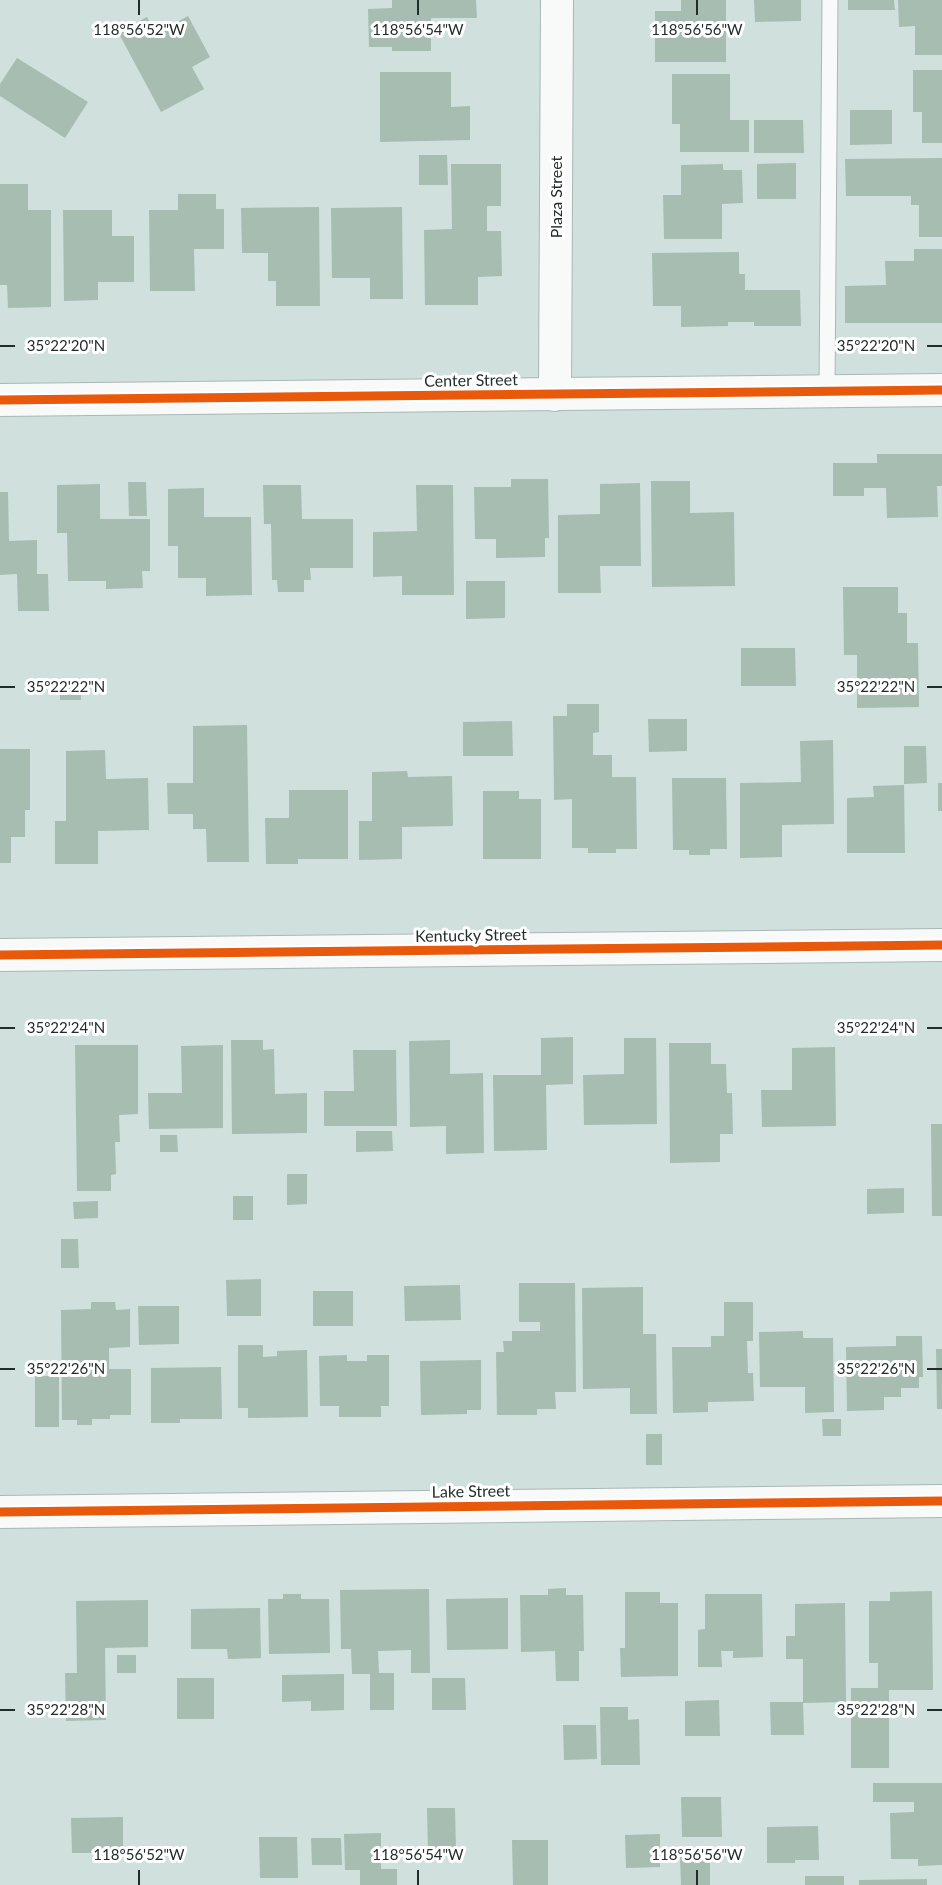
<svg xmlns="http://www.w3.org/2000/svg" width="942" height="1885" font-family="Lato,sans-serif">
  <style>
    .building { fill: #a7bdb1 }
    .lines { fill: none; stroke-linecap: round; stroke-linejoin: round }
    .lane-casing { stroke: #aab7b5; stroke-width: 17 }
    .street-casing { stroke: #aab7b5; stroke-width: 34 }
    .lane { stroke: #f8fafa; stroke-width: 15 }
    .street { stroke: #f8fafa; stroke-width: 32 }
    .cycleway-casing { stroke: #fff; stroke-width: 13 }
    .cycleway { stroke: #e8590c; stroke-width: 9 }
    .ticks { fill: none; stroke: #212d2a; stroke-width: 2 }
    .labels { text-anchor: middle; stroke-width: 6; stroke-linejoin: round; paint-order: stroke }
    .street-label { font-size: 16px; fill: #212d2a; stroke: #fff }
    .ticks-label { font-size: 15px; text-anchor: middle; fill: #212d2a; stroke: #fff; stroke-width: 6; stroke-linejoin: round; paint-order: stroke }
  </style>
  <rect width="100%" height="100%" fill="#cfe0dd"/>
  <path class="building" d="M 392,0 L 476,0 L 477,18 L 431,18 L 431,51 L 392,51 L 392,47 L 369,47 L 368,9 L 392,8 Z
    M 681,0 L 726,0 L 726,62 L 655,62 L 655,11 L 681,11 Z
    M 754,0 L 801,0 L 801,21 L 755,22 Z
    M 848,0 L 894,0 L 895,10 L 848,10 Z
    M 898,0 L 942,0 L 942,55 L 915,55 L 915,26 L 899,27 Z
    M 188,16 L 210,57 L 192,67 L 204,89 L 161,112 L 118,32 L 147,17 L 156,34 Z
    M 17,58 L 88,102 L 65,138 L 0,96 L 0,84 Z
    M 913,70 L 942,70 L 942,143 L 922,143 L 922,112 L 913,112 Z
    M 380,72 L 451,72 L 451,107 L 470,106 L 470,140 L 380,142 Z
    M 672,74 L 730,74 L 730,120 L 749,120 L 749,152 L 680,152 L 680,124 L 672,124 Z
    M 850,110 L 892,110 L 892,144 L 850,145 Z
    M 754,120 L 803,120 L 804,153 L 754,153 Z
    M 419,155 L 447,155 L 448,185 L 419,185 Z
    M 942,158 L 942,237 L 919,237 L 919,205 L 911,205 L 911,196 L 846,196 L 845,159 Z
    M 796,163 L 796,199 L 757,199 L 757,164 Z
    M 451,164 L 501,164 L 501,206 L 487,206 L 487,231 L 501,231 L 502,276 L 478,277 L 478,305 L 425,305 L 424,230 L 452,229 Z
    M 723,164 L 723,170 L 742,170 L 743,203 L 722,204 L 722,239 L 664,239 L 663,195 L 681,195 L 681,165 Z
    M 0,184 L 28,184 L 28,210 L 51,210 L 51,307 L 8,308 L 7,285 L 0,285 Z
    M 178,194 L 216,194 L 216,209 L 224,209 L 224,249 L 194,249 L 195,291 L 150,291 L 149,210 L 178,210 Z
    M 319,207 L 320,306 L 276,306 L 276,281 L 268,281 L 268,253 L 242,253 L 241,208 Z
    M 402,207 L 403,299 L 370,299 L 370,278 L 332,278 L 331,208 Z
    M 63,210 L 112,210 L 112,236 L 134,236 L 134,282 L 98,282 L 98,300 L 64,301 Z
    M 914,249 L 942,249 L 942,323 L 845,323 L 845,286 L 886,285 L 885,261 L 914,261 Z
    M 739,252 L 739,274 L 745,274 L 745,290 L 800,290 L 801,326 L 754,326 L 754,322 L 728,322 L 728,326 L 681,327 L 681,306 L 653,306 L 652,253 Z
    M 877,454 L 942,454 L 942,486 L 937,486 L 938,517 L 887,518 L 886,488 L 864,488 L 864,496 L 833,496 L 833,463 L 877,463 Z
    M 511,479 L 548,479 L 549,538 L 545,538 L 545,557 L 496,558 L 496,539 L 475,539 L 474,487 L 511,487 Z
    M 651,481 L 690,481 L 690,513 L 734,512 L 735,586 L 652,587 Z
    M 128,482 L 146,482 L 147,516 L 129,516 Z
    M 640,483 L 641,566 L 600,566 L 601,593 L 558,593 L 558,515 L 600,514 L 600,484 Z
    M 100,484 L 100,519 L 150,519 L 150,571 L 142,571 L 143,588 L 106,589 L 106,581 L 68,581 L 67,533 L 57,533 L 57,485 Z
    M 263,485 L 301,485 L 302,519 L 353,519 L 353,568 L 310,568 L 311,580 L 304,580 L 304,592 L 278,592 L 277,580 L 272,580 L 271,524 L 264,524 Z
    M 416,485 L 453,485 L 454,595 L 402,595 L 402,576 L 373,577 L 373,532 L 417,531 Z
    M 204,488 L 204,517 L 251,517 L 252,595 L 206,596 L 206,578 L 178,578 L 178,546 L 168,546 L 168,489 Z
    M 0,492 L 8,492 L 9,541 L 37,540 L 37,574 L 48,574 L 49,611 L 18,611 L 17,574 L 0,575 Z
    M 466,581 L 505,581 L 505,618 L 466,619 Z
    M 843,587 L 898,587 L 898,613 L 907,613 L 907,643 L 918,643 L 919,707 L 857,708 L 857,655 L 844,655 Z
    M 741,648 L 795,648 L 796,686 L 741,686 Z
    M 60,681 L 81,681 L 81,700 L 60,700 Z
    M 567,704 L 599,704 L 599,732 L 593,733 L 593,755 L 612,755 L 612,777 L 636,777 L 637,849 L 616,849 L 616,853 L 588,853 L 588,848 L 572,848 L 572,799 L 554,800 L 553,716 L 567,716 Z
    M 648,719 L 687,719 L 687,751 L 649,752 Z
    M 512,721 L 513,756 L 463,756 L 463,722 Z
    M 247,725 L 249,862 L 207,862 L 206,829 L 193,829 L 193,814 L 168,814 L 167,783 L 193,783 L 193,726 Z
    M 833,740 L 834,824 L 782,825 L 782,857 L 740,858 L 740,783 L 801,782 L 800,741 Z
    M 904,746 L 926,746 L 927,783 L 904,784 Z
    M 0,749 L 30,749 L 30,810 L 25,810 L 25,837 L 11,837 L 11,863 L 0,863 Z
    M 105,750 L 106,779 L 148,778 L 149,830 L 98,831 L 98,864 L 55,864 L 55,821 L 66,821 L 66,751 Z
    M 407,771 L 408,777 L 452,776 L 453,826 L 402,827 L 402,859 L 359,860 L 359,821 L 372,821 L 372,772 Z
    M 672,778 L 726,778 L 727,849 L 710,849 L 710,855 L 689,855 L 689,850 L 673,850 Z
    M 938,783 L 942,783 L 942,811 L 938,811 Z
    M 904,785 L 905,853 L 847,853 L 847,798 L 874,797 L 873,786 Z
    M 289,790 L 348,790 L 348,859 L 298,859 L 298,864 L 266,864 L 265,818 L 289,818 Z
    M 483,791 L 519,791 L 519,799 L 541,799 L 541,859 L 483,859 Z
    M 573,1037 L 573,1084 L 546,1085 L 547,1150 L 494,1151 L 493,1075 L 541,1075 L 541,1038 Z
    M 624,1038 L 656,1038 L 657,1124 L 584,1125 L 583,1075 L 624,1074 Z
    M 231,1040 L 263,1040 L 263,1050 L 274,1049 L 275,1094 L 307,1093 L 307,1133 L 232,1134 Z
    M 450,1040 L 450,1074 L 483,1073 L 484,1153 L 446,1154 L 446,1126 L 410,1127 L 409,1041 Z
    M 669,1043 L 711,1043 L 711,1064 L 726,1064 L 727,1093 L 732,1093 L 733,1134 L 720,1134 L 720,1162 L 670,1163 Z
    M 75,1045 L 138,1045 L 138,1114 L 119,1115 L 120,1142 L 115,1142 L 116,1174 L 111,1175 L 111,1191 L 77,1191 Z
    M 223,1045 L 223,1128 L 149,1129 L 148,1093 L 182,1093 L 181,1046 Z
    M 835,1047 L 836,1126 L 762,1127 L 761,1090 L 792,1090 L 792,1048 Z
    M 353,1050 L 396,1050 L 397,1126 L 324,1126 L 324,1091 L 354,1091 Z
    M 931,1124 L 942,1124 L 942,1216 L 932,1216 Z
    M 356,1131 L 392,1131 L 393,1151 L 356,1152 Z
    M 160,1135 L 177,1135 L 178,1152 L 160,1152 Z
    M 287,1174 L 307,1174 L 307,1204 L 287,1205 Z
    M 904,1188 L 904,1213 L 867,1214 L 867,1189 Z
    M 233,1196 L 253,1196 L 253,1220 L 233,1220 Z
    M 98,1201 L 98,1218 L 74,1219 L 73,1202 Z
    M 61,1239 L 78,1239 L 79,1268 L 61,1268 Z
    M 261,1279 L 261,1316 L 227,1316 L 226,1280 Z
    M 519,1283 L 575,1283 L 576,1392 L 555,1392 L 556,1409 L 537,1409 L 537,1415 L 497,1415 L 496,1352 L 504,1352 L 503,1341 L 512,1341 L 512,1331 L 540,1331 L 540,1322 L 519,1322 Z
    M 460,1285 L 461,1320 L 405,1321 L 404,1286 Z
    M 643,1287 L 643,1334 L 656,1334 L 657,1414 L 630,1414 L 630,1388 L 583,1389 L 582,1288 Z
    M 313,1291 L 353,1291 L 353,1326 L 313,1326 Z
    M 91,1302 L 115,1302 L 116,1310 L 130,1309 L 130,1347 L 109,1348 L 109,1369 L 131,1369 L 131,1415 L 110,1415 L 110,1419 L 92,1419 L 92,1425 L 77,1425 L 77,1420 L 62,1420 L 61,1310 L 91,1309 Z
    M 724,1302 L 753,1302 L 753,1341 L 747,1341 L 748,1373 L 753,1373 L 754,1401 L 708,1402 L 708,1412 L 673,1413 L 672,1347 L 711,1347 L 711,1336 L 724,1336 Z
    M 138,1306 L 179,1306 L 179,1344 L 139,1345 Z
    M 803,1331 L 803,1338 L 833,1338 L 834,1412 L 805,1413 L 805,1387 L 760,1387 L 759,1332 Z
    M 896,1336 L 922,1336 L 923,1377 L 919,1377 L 919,1388 L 901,1388 L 901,1397 L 884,1397 L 884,1410 L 847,1411 L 846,1347 L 896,1346 Z
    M 238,1345 L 263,1345 L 263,1357 L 277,1356 L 277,1351 L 307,1350 L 308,1417 L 248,1418 L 248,1408 L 238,1408 Z
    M 936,1349 L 942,1349 L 942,1409 L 937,1409 Z
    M 347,1355 L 347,1361 L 367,1361 L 367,1355 L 389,1355 L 389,1406 L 381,1406 L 381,1417 L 339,1417 L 339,1406 L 320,1406 L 319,1356 Z
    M 481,1360 L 481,1410 L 467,1410 L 467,1414 L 421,1415 L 420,1361 Z
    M 221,1367 L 222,1419 L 180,1419 L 180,1423 L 151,1423 L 151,1368 Z
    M 35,1376 L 59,1376 L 59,1427 L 35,1427 Z
    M 822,1419 L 841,1419 L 841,1436 L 823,1436 Z
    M 646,1434 L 662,1434 L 662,1465 L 646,1465 Z
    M 566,1588 L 566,1595 L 583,1595 L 584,1651 L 579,1651 L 579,1681 L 556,1681 L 555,1651 L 521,1652 L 520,1595 L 548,1595 L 548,1589 Z
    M 429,1589 L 430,1673 L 411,1673 L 411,1650 L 378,1651 L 379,1673 L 394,1673 L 394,1710 L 370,1710 L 370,1674 L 352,1674 L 351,1649 L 341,1649 L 340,1590 Z
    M 932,1591 L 933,1690 L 889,1690 L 889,1768 L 851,1768 L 851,1688 L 878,1688 L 878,1663 L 869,1663 L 869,1601 L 890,1601 L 890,1592 Z
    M 625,1592 L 660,1592 L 660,1603 L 678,1603 L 678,1676 L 621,1677 L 620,1648 L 625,1648 Z
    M 283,1594 L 301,1594 L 301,1599 L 329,1599 L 330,1653 L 269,1654 L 268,1599 L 283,1599 Z
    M 705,1594 L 762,1594 L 763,1657 L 733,1658 L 733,1651 L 721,1651 L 722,1667 L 698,1667 L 698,1630 L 705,1629 Z
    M 508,1598 L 508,1649 L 447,1650 L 446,1599 Z
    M 148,1600 L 148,1647 L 105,1648 L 106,1720 L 66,1721 L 65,1673 L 77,1673 L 76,1601 Z
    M 845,1603 L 846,1702 L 803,1703 L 803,1659 L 786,1659 L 786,1636 L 795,1636 L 795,1604 Z
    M 260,1608 L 261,1658 L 228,1659 L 227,1649 L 191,1649 L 191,1609 Z
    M 117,1655 L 136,1655 L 136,1673 L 117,1673 Z
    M 344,1674 L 344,1710 L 311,1711 L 311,1701 L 282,1702 L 282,1675 Z
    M 177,1678 L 214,1678 L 214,1719 L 177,1719 Z
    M 432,1678 L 465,1678 L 466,1710 L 432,1710 Z
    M 719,1700 L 720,1736 L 685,1736 L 685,1701 Z
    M 770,1702 L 803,1702 L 804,1735 L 771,1735 Z
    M 600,1707 L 628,1707 L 628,1720 L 639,1719 L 640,1765 L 601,1765 Z
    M 563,1725 L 596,1725 L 597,1759 L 564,1760 Z
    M 873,1783 L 942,1783 L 942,1865 L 918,1866 L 918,1859 L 891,1859 L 890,1813 L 914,1812 L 914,1802 L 873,1802 Z
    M 681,1797 L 721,1797 L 722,1837 L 682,1837 Z
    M 427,1808 L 455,1808 L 456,1851 L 428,1851 Z
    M 123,1817 L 123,1853 L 72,1853 L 71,1818 Z
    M 818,1826 L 819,1860 L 795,1860 L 795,1863 L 767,1863 L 767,1827 Z
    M 381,1833 L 381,1869 L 397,1869 L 397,1885 L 360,1885 L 360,1870 L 345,1870 L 344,1834 Z
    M 660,1834 L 660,1867 L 626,1868 L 625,1835 Z
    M 259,1837 L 297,1837 L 298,1878 L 260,1878 Z
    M 311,1838 L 341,1838 L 342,1865 L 312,1865 Z
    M 512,1840 L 548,1840 L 548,1885 L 513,1885 Z
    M 680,1857 L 710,1857 L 710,1885 L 681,1885 Z
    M 805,1876 L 844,1876 L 844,1885 L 805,1885 Z
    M 927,1879 L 927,1885 L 859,1885 L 859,1880 Z"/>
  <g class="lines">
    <defs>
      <path id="lane" d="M 827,391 L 830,0"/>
      <path id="street" d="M 555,395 L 557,0
        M 0,400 L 942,390
        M 0,955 L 942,945
        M 0,1512 L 942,1501"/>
    </defs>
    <use href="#lane" class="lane-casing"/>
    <use href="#street" class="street-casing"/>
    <use href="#lane" class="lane"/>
    <use href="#street" class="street"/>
    <defs>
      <path id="cycleway" d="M 0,400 L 942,390
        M 0,955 L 942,945
        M 0,1512 L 942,1501"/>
    </defs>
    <use href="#cycleway" class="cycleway-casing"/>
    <use href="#cycleway" class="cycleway"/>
  </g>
  <path class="ticks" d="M 139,0 L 139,15M 418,0 L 418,15M 697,0 L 697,15M 0,346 L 15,346M 927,346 L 942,346M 0,687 L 15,687M 927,687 L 942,687M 0,1028 L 15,1028M 927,1028 L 942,1028M 0,1369 L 15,1369M 927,1369 L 942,1369M 0,1710 L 15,1710M 927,1710 L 942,1710M 139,1870 L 139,1885M 418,1870 L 418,1885M 697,1870 L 697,1885"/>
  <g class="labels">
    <g class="street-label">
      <text transform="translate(556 197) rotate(-90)" y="6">Plaza Street</text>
      <text transform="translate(471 380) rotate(-1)" y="6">Center Street</text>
      <text transform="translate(471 935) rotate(-1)" y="6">Kentucky Street</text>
      <text transform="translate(471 1491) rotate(-1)" y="6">Lake Street</text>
    </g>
  </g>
  <g class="ticks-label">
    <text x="139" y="35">118°56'52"W</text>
    <text x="418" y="35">118°56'54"W</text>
    <text x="697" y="35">118°56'56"W</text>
    <text x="876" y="351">35°22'20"N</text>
    <text x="66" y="351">35°22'20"N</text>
    <text x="876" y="692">35°22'22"N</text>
    <text x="66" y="692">35°22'22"N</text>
    <text x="66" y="1033">35°22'24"N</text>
    <text x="876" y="1033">35°22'24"N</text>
    <text x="66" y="1374">35°22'26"N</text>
    <text x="876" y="1374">35°22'26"N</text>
    <text x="876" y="1715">35°22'28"N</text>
    <text x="66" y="1715">35°22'28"N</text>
    <text x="139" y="1860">118°56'52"W</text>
    <text x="418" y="1860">118°56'54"W</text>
    <text x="697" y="1860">118°56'56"W</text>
  </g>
</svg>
